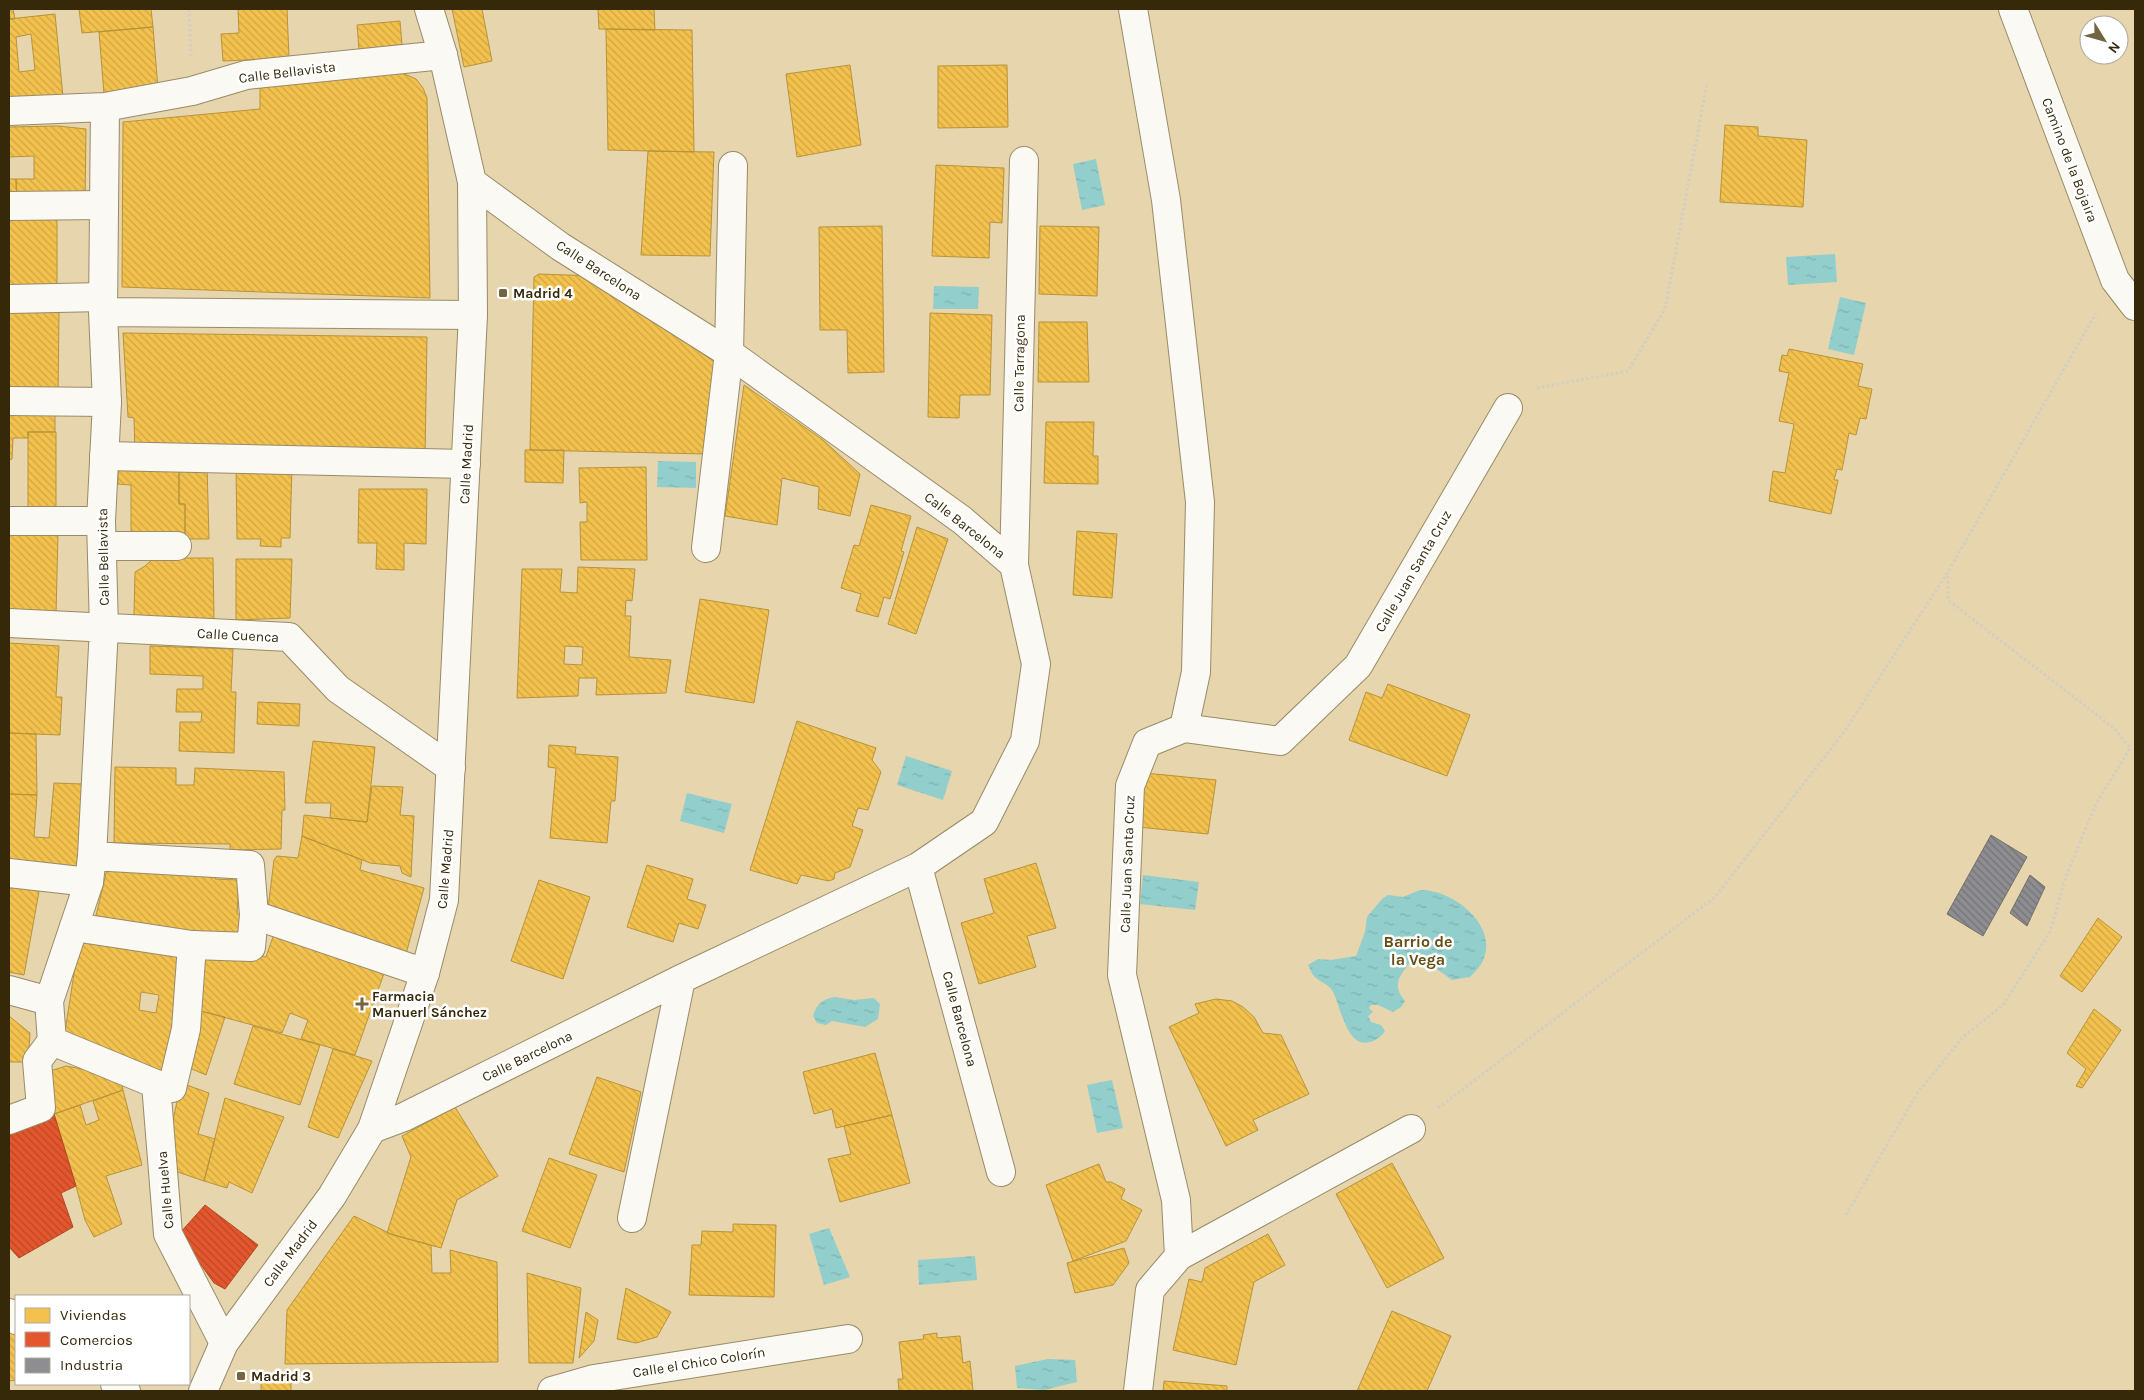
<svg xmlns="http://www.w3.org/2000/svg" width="2144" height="1400" font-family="Karla,sans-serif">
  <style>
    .water { fill: url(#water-ripples) }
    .homes { fill: url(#homes-back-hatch); stroke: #b99339; fill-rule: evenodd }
    .shops { fill: url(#shops-back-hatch); stroke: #b04923 }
    .industry { fill: url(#industry-back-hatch); stroke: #736f69 }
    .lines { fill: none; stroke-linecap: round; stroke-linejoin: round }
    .pedestrian-casing { stroke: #988b69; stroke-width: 30 }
    .minor-casing { stroke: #988b69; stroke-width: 30 }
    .tertiary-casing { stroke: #988b69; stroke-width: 30 }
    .path { stroke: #d3cec1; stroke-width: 3; stroke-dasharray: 2.5 2.5; stroke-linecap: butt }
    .pedestrian { stroke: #fbf9f3; stroke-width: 28 }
    .minor { stroke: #fbf9f3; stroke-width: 28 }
    .tertiary { stroke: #fbf9f3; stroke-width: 28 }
    .poi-dot { fill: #736542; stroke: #fff; stroke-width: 2 }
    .labels { text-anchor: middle; stroke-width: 5; stroke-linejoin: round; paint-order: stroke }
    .street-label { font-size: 14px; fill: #352909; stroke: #fff }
    .poi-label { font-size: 14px; font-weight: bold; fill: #352909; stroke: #fff; text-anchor: start }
    .quarter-label { font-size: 16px; font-weight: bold; fill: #634e14; stroke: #fff }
  </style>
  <defs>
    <pattern id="water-ripples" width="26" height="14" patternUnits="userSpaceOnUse" patternTransform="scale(1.25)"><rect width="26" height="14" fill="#92cecc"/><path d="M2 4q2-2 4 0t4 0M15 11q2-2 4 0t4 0" fill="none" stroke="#7eb1ae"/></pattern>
    <pattern id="homes-back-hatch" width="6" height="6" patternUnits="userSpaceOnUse" patternTransform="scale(1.25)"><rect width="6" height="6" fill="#f2c14e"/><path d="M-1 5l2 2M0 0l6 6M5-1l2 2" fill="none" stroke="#d0a643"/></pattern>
    <pattern id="shops-back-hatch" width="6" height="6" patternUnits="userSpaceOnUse" patternTransform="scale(1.25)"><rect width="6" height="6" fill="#e4572e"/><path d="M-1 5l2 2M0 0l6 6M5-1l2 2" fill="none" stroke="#ba4825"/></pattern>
    <pattern id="industry-back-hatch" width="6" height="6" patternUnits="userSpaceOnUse" patternTransform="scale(1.25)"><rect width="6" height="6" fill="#8d8d92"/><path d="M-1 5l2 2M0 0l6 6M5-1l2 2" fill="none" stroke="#747375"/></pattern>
  </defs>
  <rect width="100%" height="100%" fill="#e6d5ad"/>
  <path class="water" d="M 1096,159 L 1105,205 L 1082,210 L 1073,164 Z
    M 1835,254 L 1837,282 L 1788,285 L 1786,257 Z
    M 934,286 L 979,287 L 978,309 L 933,309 Z
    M 1840,297 L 1866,303 L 1854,355 L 1828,349 Z
    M 658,461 L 696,462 L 696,488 L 657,487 Z
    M 906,756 L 952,771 L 943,800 L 897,785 Z
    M 687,793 L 732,804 L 724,833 L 680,821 Z
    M 1143,875 L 1199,882 L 1195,910 L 1140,904 Z
    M 1420,890 C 1451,889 1497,923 1484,958 C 1481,966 1475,972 1470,977 L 1452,980 C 1440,971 1428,962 1412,960 C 1400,975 1391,985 1405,1001 L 1401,1007 L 1393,1012 L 1378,1005 L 1371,1005 L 1369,1008 L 1373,1012 L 1368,1016 L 1371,1022 L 1381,1025 L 1385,1031 C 1382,1036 1375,1041 1370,1042 C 1346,1049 1341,1005 1332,990 C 1327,983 1319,982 1314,976 C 1311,973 1310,968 1308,965 L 1318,959 L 1331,960 L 1356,956 L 1365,932 L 1367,917 L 1382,899 L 1388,895 L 1403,897 Z
    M 835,997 L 854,1000 L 874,998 L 880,1004 L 878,1019 L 865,1027 L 832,1021 L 826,1025 L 817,1023 L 813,1016 C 817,1003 823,999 835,997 Z
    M 1112,1080 L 1123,1128 L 1097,1133 L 1087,1085 Z
    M 829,1228 L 850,1277 L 824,1285 L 809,1234 Z
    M 975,1256 L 977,1280 L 919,1285 L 918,1260 Z
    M 1048,1359 L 1075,1360 L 1077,1382 L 1044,1390 L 1017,1388 L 1015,1366 Z"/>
  <path class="homes" d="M 9,9 L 13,9 L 15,19 L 9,19 Z
    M 79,9 L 151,9 L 153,27 L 82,33 Z
    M 238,9 L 287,9 L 289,58 L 223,61 L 221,34 L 239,33 Z
    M 452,9 L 482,9 L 492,61 L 464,67 Z
    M 598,9 L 654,9 L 655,30 L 599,29 Z
    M 55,14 L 63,97 L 9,103 L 9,19 ZM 31,34 L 35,70 L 19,72 L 16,37 Z
    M 400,21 L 402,45 L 359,49 L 357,25 Z
    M 153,27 L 158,89 L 104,94 L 99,32 Z
    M 606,29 L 692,30 L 694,152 L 608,150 Z
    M 850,65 L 861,145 L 797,157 L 786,74 Z
    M 1007,65 L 1008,127 L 938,128 L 938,66 Z
    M 402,73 L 416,79 L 423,88 L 427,98 L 430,298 L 122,287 L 123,122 L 260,109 L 260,76 Z
    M 1725,125 L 1758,127 L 1758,136 L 1807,140 L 1803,207 L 1720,202 Z
    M 58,126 L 86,129 L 85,204 L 17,204 L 16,179 L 34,179 L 34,156 L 9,157 L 9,127 Z
    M 648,151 L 714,152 L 710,256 L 641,255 Z
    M 936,165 L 1004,168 L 1002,223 L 990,222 L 989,258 L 932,256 Z
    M 9,179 L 16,179 L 17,204 L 9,204 Z
    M 9,215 L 57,216 L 57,285 L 9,296 Z
    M 882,226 L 884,372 L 848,373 L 847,330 L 820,330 L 819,227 Z
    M 1040,226 L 1099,227 L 1097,296 L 1039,294 Z
    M 539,274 L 594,276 L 720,366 L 706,454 L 530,450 L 534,277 Z
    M 9,311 L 59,312 L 58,401 L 9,401 Z
    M 930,313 L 992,315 L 990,395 L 960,395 L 959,418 L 928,417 Z
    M 1039,322 L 1087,322 L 1089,382 L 1038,382 Z
    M 123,333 L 427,337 L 425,457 L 135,454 L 134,418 L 128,417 Z
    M 1789,349 L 1863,364 L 1858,386 L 1872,389 L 1866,419 L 1860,418 L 1856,435 L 1849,433 L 1842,470 L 1837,469 L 1834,480 L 1838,480 L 1831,514 L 1769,501 L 1773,471 L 1785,473 L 1794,424 L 1779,421 L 1789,373 L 1779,371 L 1782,355 L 1787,356 Z
    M 744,385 L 823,440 L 860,474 L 850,516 L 818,509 L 819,487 L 782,478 L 777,525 L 725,516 Z
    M 9,409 L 55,409 L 55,432 L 28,432 L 28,438 L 13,438 L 12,459 L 9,460 Z
    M 1046,422 L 1094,422 L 1093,456 L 1098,456 L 1098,484 L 1044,483 Z
    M 28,432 L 56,432 L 56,510 L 28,510 Z
    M 525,450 L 564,450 L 563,483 L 525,482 Z
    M 118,458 L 179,459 L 179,504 L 185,504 L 185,539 L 131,538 L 131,485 L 118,484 Z
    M 236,464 L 292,465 L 290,538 L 281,538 L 281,547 L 260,546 L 261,539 L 237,539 Z
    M 179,465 L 207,465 L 209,539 L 185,539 L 185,504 L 179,504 Z
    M 646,467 L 647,560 L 581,560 L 580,522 L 587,522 L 587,502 L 580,503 L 579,468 Z
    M 359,489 L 427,489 L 426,544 L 404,543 L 404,570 L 376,569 L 377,543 L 358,543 Z
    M 871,505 L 911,516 L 901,551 L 904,552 L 890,599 L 884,597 L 878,617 L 856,611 L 861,594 L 841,588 L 854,545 L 859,546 Z
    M 917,527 L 948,539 L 916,634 L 888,624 Z
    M 9,531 L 58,533 L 56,615 L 9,614 Z
    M 1077,531 L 1117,534 L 1112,598 L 1073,595 Z
    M 154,558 L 213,558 L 214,620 L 140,621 L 134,614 L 135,572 L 145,566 Z
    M 236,559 L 292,559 L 290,618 L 236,620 Z
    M 578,567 L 635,569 L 632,601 L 626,600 L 625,616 L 631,616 L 629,657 L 671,660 L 666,693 L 596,695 L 597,678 L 579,678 L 578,696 L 517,698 L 522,569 L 562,569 L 560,592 L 577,593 ZM 565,646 L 583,647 L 582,665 L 564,664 Z
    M 700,599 L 769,610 L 754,703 L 685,692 Z
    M 9,643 L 59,646 L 56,697 L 62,697 L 60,735 L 9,733 Z
    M 150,646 L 233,649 L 231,692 L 236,692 L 234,753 L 179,751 L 180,722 L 201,722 L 202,712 L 176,712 L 177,689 L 203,689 L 203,676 L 150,674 Z
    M 1388,684 L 1470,715 L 1447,776 L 1349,740 L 1366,692 L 1382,698 Z
    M 258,702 L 300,704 L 299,726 L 257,724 Z
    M 797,721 L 876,748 L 872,760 L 881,772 L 868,810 L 858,808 L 852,826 L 863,830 L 850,867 L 835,873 L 834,879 L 829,881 L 801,875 L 797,884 L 750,870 Z
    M 9,733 L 36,734 L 37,795 L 9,794 Z
    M 313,741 L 375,747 L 367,822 L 330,818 L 331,803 L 305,803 Z
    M 549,745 L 576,747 L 575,754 L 618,757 L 615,801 L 611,801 L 607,843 L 550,838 L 556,768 L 548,767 Z
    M 115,767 L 176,768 L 176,785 L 194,785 L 195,768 L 284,772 L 285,810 L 282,810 L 281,849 L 230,850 L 230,844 L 114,843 Z
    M 1145,773 L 1216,780 L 1208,834 L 1138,827 Z
    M 54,783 L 83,784 L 78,869 L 9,864 L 9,794 L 37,795 L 34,837 L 49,838 Z
    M 372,786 L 403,787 L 400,815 L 414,816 L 411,877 L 402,873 L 400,866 L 370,863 L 302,836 L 304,815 L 367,822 Z
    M 302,836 L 362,860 L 360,870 L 424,888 L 406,954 L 268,908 L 274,860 L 277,856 L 298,858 Z
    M 1036,863 L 1056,928 L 1027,936 L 1036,967 L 979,984 L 961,923 L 994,913 L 984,879 Z
    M 108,865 L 215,870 L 215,879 L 239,880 L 237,914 L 243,914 L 241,942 L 94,924 Z
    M 647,865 L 693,879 L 687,899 L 706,905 L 698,929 L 679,923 L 673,942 L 627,927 Z
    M 9,880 L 40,886 L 24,975 L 9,972 Z
    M 539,880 L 590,897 L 563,979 L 511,961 Z
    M 2098,918 L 2122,937 L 2082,992 L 2060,976 Z
    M 275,931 L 387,965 L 355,1055 L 301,1039 L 308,1020 L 290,1013 L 282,1033 L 197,1010 L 204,948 L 266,957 Z
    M 80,935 L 185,958 L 166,1077 L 64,1038 ZM 141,992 L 159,995 L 156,1013 L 139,1010 Z
    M 1216,999 L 1232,1001 L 1243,1007 L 1254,1017 L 1263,1033 L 1281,1035 L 1309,1094 L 1253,1120 L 1258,1130 L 1226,1146 L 1169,1027 L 1199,1013 L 1195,1004 Z
    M 2094,1009 L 2121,1030 L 2082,1088 L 2076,1086 L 2086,1069 L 2067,1053 Z
    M 197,1010 L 225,1017 L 206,1075 L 185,1066 Z
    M 9,1016 L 30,1033 L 28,1062 L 9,1062 Z
    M 253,1026 L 320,1045 L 300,1105 L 234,1084 Z
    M 333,1049 L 372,1061 L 338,1138 L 308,1127 Z
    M 875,1053 L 892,1115 L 836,1128 L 832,1109 L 814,1114 L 803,1072 Z
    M 66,1066 L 120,1076 L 123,1090 L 54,1114 L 44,1073 Z
    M 597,1077 L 641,1092 L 624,1172 L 569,1154 Z
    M 181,1083 L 209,1093 L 198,1134 L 215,1139 L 204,1181 L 163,1167 Z
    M 123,1090 L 142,1165 L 106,1176 L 122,1224 L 94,1237 L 85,1220 L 76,1186 L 54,1114 L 80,1105 L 86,1125 L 99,1120 L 93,1101 Z
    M 225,1098 L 284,1117 L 252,1193 L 229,1182 L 227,1188 L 204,1181 Z
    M 455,1107 L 498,1176 L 457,1200 L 441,1248 L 387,1233 L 411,1157 L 402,1136 Z
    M 892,1115 L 910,1183 L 840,1202 L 828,1159 L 851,1154 L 844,1126 Z
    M 549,1158 L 597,1175 L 570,1248 L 522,1231 Z
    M 1392,1163 L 1444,1258 L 1387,1288 L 1336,1194 Z
    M 1099,1164 L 1106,1182 L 1111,1182 L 1125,1189 L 1121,1199 L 1142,1210 L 1126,1241 L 1073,1261 L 1046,1185 Z
    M 354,1216 L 393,1235 L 431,1245 L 432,1273 L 451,1273 L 450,1250 L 497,1262 L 498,1362 L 285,1364 L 287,1310 Z
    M 733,1224 L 776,1225 L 774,1297 L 689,1295 L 692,1245 L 701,1245 L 702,1231 L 733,1232 Z
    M 1268,1234 L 1285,1265 L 1254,1282 L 1236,1365 L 1173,1350 L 1189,1279 L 1202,1282 L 1205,1268 Z
    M 1124,1248 L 1129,1263 L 1113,1285 L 1075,1293 L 1067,1263 Z
    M 527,1273 L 581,1288 L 573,1363 L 529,1363 Z
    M 626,1288 L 671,1312 L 657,1337 L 636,1343 L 617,1339 Z
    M 1392,1311 L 1451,1336 L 1427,1391 L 1357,1391 Z
    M 586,1312 L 598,1320 L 594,1341 L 579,1358 Z
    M 9,1330 L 16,1330 L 16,1380 L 9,1381 Z
    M 937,1333 L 937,1338 L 960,1336 L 963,1363 L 970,1361 L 973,1391 L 899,1391 L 898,1379 L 903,1379 L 899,1342 L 924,1339 L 923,1335 Z
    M 261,1379 L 291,1381 L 291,1391 L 261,1391 Z
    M 1164,1381 L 1227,1386 L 1227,1391 L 1163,1391 Z"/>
  <path class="shops" d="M 54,1114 L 76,1186 L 61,1193 L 73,1227 L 19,1258 L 9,1247 L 9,1129 Z
    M 205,1205 L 258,1245 L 225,1289 L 214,1283 L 179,1234 Z"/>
  <path class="industry" d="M 1991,835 L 2027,857 L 1983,936 L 1947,914 Z
    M 2030,875 L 2045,887 L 2027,926 L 2010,913 Z"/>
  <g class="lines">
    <defs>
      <path id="pedestrian" d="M 9,206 L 104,205
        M 9,299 L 103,297
        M 9,401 L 107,402
        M 104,456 L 466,464
        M 9,521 L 101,521
        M 102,546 L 177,546
        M 9,873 L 89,882
        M 74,927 L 192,945 L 251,947 L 254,915
        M 9,1120 L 41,1108 L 37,1061 L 52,1041"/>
      <path id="minor" d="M 1133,9 L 1166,200 L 1200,502 L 1196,672 L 1184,728
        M 2013,9 L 2115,280 L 2135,306
        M 105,107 L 103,312 L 107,402 L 101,521 L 104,628 L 92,856 L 89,882 L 49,1001 L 52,1041 L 156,1084 L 168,1234 L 224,1343
        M 9,111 L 105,107 L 192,91 L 246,75 L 443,55
        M 103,312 L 473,315
        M 706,548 L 729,353 L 733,166
        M 1014,565 L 1024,161
        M 9,623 L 289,637 L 338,689 L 451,768
        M 92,856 L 250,865 L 254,915 L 425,973
        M 918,867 L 1001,1172
        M 9,990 L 49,1001
        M 156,1084 L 172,1088 L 186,1029 L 192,945
        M 372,1129 L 404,1117 L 681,979 L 918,867 L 984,822 L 1025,741 L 1036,664 L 1014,565 L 962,520 L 729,353 L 561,247 L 472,182
        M 632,1218 L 681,979
        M 1179,1256 L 1176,1200 L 1122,975 L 1130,786 L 1147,743 L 1184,728 L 1280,741 L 1358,666 L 1508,408
        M 552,1391 L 594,1379 L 848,1339
        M 1138,1391 L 1150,1290 L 1179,1256 L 1411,1129"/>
      <path id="tertiary" d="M 9,1313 L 16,1320
        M 115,1384 L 126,1391
        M 203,1391 L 224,1343 L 332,1196 L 372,1129 L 425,973 L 444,900 L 473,315 L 472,182 L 443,55 L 429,9"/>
    </defs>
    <use href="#pedestrian" class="pedestrian-casing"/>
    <use href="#minor" class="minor-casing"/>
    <use href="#tertiary" class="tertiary-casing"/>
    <path class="path" d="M 189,9 L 191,56
      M 1537,388 L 1628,371 L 1665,309 L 1707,83
      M 1438,1108 L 1715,897 L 1844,732 L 1948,572 L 2096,313
      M 1846,1215 L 1916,1095 L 1963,1037 L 2003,1005 L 2050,932 L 2066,876 L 2096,804 L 2130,748 L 2114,728 L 1948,600 L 1948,573"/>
    <use href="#pedestrian" class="pedestrian"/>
    <use href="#minor" class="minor"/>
    <use href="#tertiary" class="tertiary"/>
  </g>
  <g class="poi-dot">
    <rect x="498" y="288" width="10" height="10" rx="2.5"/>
    <path d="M359.5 996.5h5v5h5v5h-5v5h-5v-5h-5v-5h5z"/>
    <rect x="236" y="1371" width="10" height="10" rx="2.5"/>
  </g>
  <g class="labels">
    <g class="street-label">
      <text transform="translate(287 72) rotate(-7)" y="5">Calle Bellavista</text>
      <text transform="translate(2070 160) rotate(69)" y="5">Camino de la Bojaira</text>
      <text transform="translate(599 270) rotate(33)" y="5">Calle Barcelona</text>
      <text transform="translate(1019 363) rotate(-89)" y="5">Calle Tarragona</text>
      <text transform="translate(466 464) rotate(-87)" y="5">Calle Madrid</text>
      <text transform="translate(965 525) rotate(38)" y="5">Calle Barcelona</text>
      <text transform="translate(103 557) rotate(-91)" y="5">Calle Bellavista</text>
      <text transform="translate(1413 571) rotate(-60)" y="5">Calle Juan Santa Cruz</text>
      <text transform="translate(238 635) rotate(3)" y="5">Calle Cuenca</text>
      <text transform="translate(1127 864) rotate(-88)" y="5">Calle Juan Santa Cruz</text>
      <text transform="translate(445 869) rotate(-85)" y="5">Calle Madrid</text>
      <text transform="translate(960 1019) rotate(75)" y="5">Calle Barcelona</text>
      <text transform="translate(527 1056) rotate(-26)" y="5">Calle Barcelona</text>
      <text transform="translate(165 1190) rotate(-95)" y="5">Calle Huelva</text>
      <text transform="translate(290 1253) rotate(-53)" y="5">Calle Madrid</text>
      <text transform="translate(699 1362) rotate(-9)" y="5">Calle el Chico Colorín</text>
    </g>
    <g class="poi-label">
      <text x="513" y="298">Madrid 4</text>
      <text x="372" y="1001">Farmacia<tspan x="372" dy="16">Manuerl Sánchez</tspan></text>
      <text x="251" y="1381">Madrid 3</text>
    </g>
    <g class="quarter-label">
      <text x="1418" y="947">Barrio de<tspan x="1418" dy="18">la Vega</tspan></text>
    </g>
  </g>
  <rect width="2144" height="1400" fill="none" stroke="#352909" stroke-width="20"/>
  <rect x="15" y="1295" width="175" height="90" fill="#ffffff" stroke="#aea99d"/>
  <rect x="25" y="1308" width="25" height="15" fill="#f2c14e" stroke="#aea99d"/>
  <text x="60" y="1320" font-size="15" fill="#352909">Viviendas</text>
  <rect x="25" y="1332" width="25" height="15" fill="#e4572e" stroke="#aea99d"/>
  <text x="60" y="1345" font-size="15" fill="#352909">Comercios</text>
  <rect x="25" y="1358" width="25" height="15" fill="#8d8d92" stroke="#aea99d"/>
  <text x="60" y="1370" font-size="15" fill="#352909">Industria</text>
  <g transform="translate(2104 40) rotate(127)"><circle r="24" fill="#ffffff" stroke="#aea99d"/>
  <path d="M0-4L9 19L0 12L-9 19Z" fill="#736542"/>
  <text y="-8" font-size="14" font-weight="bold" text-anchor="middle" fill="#352909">N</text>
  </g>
</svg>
